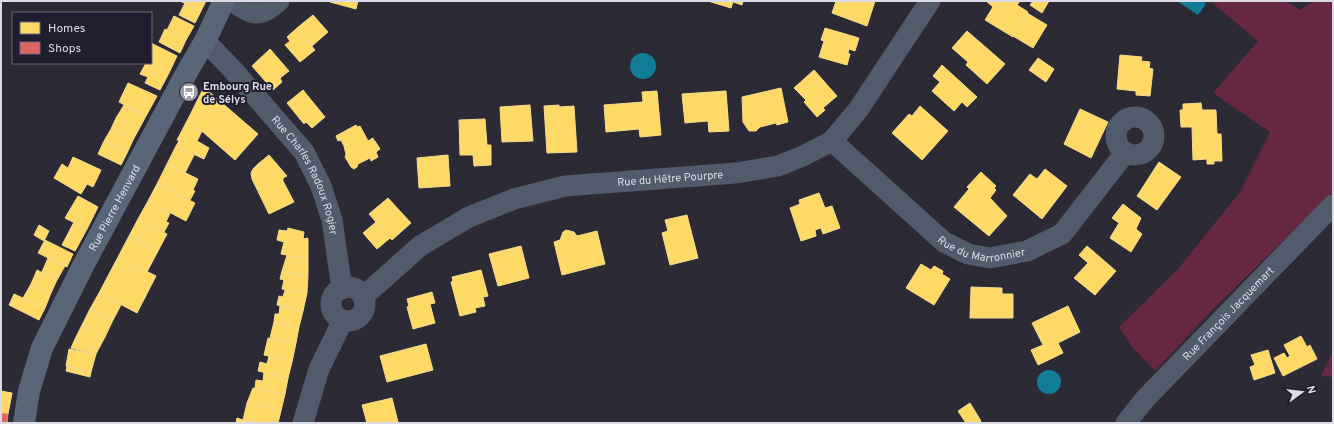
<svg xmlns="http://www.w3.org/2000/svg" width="1334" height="424" font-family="Overpass,sans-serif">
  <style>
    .green { fill: #662742 }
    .water { fill: #107c96 }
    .homes { fill: #ffd966; stroke: #f4da8d }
    .shops { fill: #e06666; stroke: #df898d }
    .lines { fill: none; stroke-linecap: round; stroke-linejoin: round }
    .minor { stroke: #515b6b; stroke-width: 21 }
    .secondary { stroke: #596678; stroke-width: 22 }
    .labels { text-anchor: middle; stroke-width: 4; stroke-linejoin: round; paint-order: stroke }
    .poi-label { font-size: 11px; font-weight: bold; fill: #dcdce8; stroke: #1f1d2f; text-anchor: start }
    .street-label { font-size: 11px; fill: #dcdce8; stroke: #1f1d2f }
  </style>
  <rect width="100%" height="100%" fill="#2c2a35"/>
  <path class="green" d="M 1210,1 L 1286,1 L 1300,10 L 1314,1 L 1333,1 L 1333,193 L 1218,304 L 1155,371 L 1132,347 L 1119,327 L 1177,270 L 1240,192 L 1270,132 L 1213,93 L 1258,41 Z
    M 1333,350 L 1333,377 L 1321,376 Z"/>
  <path class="water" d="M 1177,1 L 1203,1 L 1206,4 L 1198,15 Z
    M630 66a13 13 0 1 1 26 0a13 13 0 1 1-26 0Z
    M1037 382a12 12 0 1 1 24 0a12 12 0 1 1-24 0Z"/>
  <path class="homes" d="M 180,1 L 206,1 L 201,11 Z
    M 330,1 L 358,1 L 356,9 L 330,2 Z
    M 708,1 L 743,1 L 742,5 L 733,2 L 731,8 Z
    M 836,1 L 875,1 L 867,26 L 832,13 Z
    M 986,1 L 1020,1 L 1017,5 L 1028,12 L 1013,37 L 985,20 L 993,7 Z
    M 1033,1 L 1049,1 L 1042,13 L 1030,5 Z
    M 185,3 L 201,11 L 195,23 L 179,15 Z
    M 1027,13 L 1047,25 L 1033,48 L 1013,36 Z
    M 313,15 L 328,32 L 312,46 L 297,28 Z
    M 174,16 L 194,26 L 186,40 L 167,30 Z
    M 297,28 L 315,50 L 300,62 L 285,45 L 290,41 L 287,37 Z
    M 825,28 L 859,38 L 855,51 L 849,49 L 848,53 L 850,54 L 847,65 L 819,57 L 824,41 L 821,40 Z
    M 165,29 L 186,40 L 180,53 L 159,42 Z
    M 967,31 L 1005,64 L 987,84 L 966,65 L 968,62 L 952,48 Z
    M 151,43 L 177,56 L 169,73 L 148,63 L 151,63 Z
    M 270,49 L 289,71 L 280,78 L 282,82 L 273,90 L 252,66 Z
    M 1120,55 L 1142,57 L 1141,61 L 1150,62 L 1149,68 L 1153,69 L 1150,96 L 1136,95 L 1136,91 L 1117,89 Z
    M 1038,58 L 1054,69 L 1046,82 L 1029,70 Z
    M 146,63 L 148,63 L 169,73 L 160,90 L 145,83 L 148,77 L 140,74 Z
    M 942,65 L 977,97 L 967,107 L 962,102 L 954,111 L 932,91 L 940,82 L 933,76 Z
    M 814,70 L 837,96 L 823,108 L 825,110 L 817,117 L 804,102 L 806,100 L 794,88 Z
    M 128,83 L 157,96 L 146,116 L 119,102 Z
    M 781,88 L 788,122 L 777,125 L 776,123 L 760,127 L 756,131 L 749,131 L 743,122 L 742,97 Z
    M 203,89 L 206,91 L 207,90 L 258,134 L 235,160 L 188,119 Z
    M 303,90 L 325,117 L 312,128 L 306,122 L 304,124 L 287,103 Z
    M 657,91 L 661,135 L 640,137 L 639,129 L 606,132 L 604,105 L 643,102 L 642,92 Z
    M 726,91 L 729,131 L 709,132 L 708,121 L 685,123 L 682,94 Z
    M 1201,103 L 1202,110 L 1216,110 L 1217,134 L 1221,134 L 1222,161 L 1214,161 L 1214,164 L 1207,164 L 1207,159 L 1193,160 L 1192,127 L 1181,127 L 1180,110 L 1183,110 L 1183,104 Z
    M 124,105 L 146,116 L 139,129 L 116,118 Z
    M 530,105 L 533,141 L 502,142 L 500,107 Z
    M 559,105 L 559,107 L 574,106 L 577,152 L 547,153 L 544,106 Z
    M 920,106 L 948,131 L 922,160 L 892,133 L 909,114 L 912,116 Z
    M 1080,109 L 1108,122 L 1091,158 L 1064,144 Z
    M 116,118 L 139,129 L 133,140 L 111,129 Z
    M 188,119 L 202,131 L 197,141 L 209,148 L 204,159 L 176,146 L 179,141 L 177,140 Z
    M 485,119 L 487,145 L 491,145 L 491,165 L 474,166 L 473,155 L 460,155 L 459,120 Z
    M 356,125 L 357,127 L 360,126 L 368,141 L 373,138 L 374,141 L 375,141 L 380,149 L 376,152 L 378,157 L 371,161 L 370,158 L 358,164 L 357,167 L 354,169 L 351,167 L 345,157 L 346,154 L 344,146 L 341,140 L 338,141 L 336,136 Z
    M 111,129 L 133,140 L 127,153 L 104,141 Z
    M 104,141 L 127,153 L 121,165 L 98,154 Z
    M 176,146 L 194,155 L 185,173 L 167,164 Z
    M 269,155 L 287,176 L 283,178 L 283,181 L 294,202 L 269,214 L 252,179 L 251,173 L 253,169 L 258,164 Z
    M 448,155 L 450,186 L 419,188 L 417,158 Z
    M 73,157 L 101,170 L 93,187 L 87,184 L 81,194 L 54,178 L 62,164 L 68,168 Z
    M 1159,162 L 1181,177 L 1157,210 L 1137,196 Z
    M 167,164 L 198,179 L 193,190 L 195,191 L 190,200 L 157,184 Z
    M 1045,169 L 1067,186 L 1042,219 L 1013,195 L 1030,174 L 1037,179 Z
    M 981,172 L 996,186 L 994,188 L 996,190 L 990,198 L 1007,216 L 989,236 L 954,207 L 969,189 L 967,187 Z
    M 157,184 L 195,203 L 186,221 L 148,201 Z
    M 819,193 L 825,208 L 832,206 L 840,228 L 823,234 L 821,228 L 815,230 L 816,236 L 801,241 L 790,208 L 800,204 L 799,200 Z
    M 78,196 L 98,207 L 87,229 L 65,218 Z
    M 388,198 L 411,223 L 392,240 L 390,238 L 377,249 L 363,233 L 376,222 L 369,214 Z
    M 148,201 L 170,213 L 166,222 L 169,223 L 164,232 L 138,219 Z
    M 1123,204 L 1141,218 L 1136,229 L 1142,234 L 1131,252 L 1110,238 L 1119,223 L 1112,218 Z
    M 687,215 L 698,258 L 670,265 L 662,233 L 668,231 L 665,220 Z
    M 138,219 L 167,234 L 158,251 L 129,236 Z
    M 74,222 L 87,229 L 75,251 L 62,245 Z
    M 39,225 L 49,231 L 44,241 L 34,235 Z
    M 288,228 L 304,232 L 303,239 L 308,238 L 308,259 L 281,254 L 284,242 L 277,240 L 279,230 L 287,231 Z
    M 566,230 L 574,232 L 577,236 L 597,231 L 605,264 L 562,275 L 554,242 L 560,240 L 563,232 Z
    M 129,236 L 158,251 L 147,272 L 118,257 Z
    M 45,240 L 73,254 L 67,267 L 38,253 Z
    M 521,246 L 529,278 L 498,286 L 489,254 Z
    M 1087,246 L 1116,271 L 1095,295 L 1074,278 L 1088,263 L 1079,255 Z
    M 287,255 L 308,259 L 308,276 L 282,271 Z
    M 118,257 L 156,276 L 137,313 L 99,293 Z
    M 48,258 L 65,266 L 57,280 L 42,272 Z
    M 921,264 L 931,270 L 934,266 L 943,271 L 942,274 L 950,279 L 934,305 L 906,288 Z
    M 37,270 L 57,280 L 51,293 L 31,284 Z
    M 481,270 L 488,296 L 483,297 L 485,306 L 475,308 L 476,312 L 460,316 L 451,282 L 453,281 L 452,277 Z
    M 282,271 L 308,276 L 307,293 L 282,289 L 284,280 L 280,279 Z
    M 31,284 L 51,293 L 45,308 L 23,298 Z
    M 971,287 L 1002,288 L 1002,294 L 1013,294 L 1013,318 L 970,318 Z
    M 285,290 L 307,293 L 303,311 L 277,305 L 279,296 L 283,297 Z
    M 432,292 L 435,303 L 430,304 L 435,323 L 413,329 L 407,307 L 409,306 L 407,299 Z
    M 99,293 L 121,305 L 113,320 L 90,309 Z
    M 14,294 L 45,308 L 39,320 L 9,305 Z
    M 280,306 L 303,311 L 299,327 L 274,322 L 275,314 L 279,314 Z
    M 1068,306 L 1080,332 L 1058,343 L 1063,353 L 1038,365 L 1031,350 L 1043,345 L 1032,323 Z
    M 90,309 L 113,320 L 105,337 L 82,325 Z
    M 274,322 L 299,327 L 296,343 L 270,338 Z
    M 82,325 L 105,337 L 98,350 L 75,339 Z
    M 1301,336 L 1307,347 L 1310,345 L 1317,359 L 1283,376 L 1274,358 L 1284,353 L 1287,358 L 1290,356 L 1284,345 Z
    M 268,338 L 296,343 L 292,362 L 264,355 Z
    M 75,339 L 98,350 L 96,354 L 71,348 Z
    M 426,344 L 433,370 L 387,382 L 380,356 Z
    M 69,349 L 96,354 L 91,372 L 66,366 Z
    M 1268,350 L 1275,373 L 1254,380 L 1250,367 L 1255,365 L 1251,355 Z
    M 269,356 L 292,362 L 288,378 L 258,371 L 260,362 L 267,364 Z
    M 67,366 L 91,372 L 90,377 L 66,371 Z
    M 264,372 L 288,378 L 285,394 L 255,388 L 256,380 L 263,381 Z
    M 253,388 L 285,394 L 281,411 L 247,403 Z
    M 1,391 L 12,393 L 8,414 L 1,413 Z
    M 392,398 L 398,422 L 367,423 L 362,405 Z
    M 247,403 L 281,411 L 278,423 L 257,423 L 243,420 Z
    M 970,403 L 981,421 L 979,423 L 966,423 L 958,411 Z
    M 237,418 L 243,420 L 257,423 L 236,423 Z"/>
  <path class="shops" d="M 1,413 L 8,414 L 7,423 L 1,423 Z"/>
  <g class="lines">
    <g class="minor">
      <path d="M 232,1 C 252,15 258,19 279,1"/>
      <path id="s1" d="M 205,41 L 232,69 L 304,152 L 321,186 L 332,220 L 342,289"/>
      <circle cx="1135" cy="136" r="19"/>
      <path id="s2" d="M 832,141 L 944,242 L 968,254 L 990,258 L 1027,251 L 1062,234 L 1125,153"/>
      <circle cx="348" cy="304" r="17"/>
      <path id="s3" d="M 363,297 L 420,246 L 469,217 L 514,199 L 565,186 L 736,173 L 778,166 L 803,156 L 832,141 L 858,110 L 930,1"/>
      <path d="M 303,423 L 319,369 L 343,320"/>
      <path id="s4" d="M 1126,423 L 1145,399 L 1333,205"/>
    </g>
    <path class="secondary" id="s5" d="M 24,423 L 29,391 L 42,348 L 83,266 L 187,72 L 205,41 L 224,1"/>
  </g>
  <defs>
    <symbol id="bus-disc" viewBox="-11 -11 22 22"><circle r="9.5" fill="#9e9ea9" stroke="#1f1d2f"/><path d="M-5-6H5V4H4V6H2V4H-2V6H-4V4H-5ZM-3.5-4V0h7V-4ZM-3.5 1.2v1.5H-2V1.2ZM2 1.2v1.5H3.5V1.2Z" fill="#fff"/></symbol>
  </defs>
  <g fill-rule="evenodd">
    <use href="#bus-disc" x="178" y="81" width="22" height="22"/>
  </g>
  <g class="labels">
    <g class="poi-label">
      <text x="203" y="90">Embourg Rue<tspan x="203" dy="13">de Sélys</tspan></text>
    </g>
    <g class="street-label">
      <text dy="4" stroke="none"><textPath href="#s1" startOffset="170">Rue Charles Radoux Rogier</textPath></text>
      <text dy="4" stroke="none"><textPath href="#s3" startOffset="340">Rue du Hêtre Pourpre</textPath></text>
      <text dy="4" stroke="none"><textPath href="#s5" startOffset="235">Rue Pierre Henvard</textPath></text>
      <text dy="4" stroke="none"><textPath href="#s2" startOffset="190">Rue du Marronnier</textPath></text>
      <text dy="4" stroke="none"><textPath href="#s4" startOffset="150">Rue François Jacquemart</textPath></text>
    </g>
  </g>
  <rect width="1334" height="424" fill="none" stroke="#dcdce8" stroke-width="4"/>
  <rect x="12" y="12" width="140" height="52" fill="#1f1d2f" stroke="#6b6979"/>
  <rect x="20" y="22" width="20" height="12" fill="#ffd966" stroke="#6b6979"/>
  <text x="48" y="32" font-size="12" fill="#dcdce8">Homes</text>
  <rect x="20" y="42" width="20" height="12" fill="#e06666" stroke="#6b6979"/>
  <text x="48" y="52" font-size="12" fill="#dcdce8">Shops</text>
  <g transform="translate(1302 392) rotate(75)" stroke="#1f1d2f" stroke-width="3" paint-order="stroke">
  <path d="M0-3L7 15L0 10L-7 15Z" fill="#dcdce8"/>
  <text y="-6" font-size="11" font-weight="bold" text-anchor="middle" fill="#dcdce8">N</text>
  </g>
</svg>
